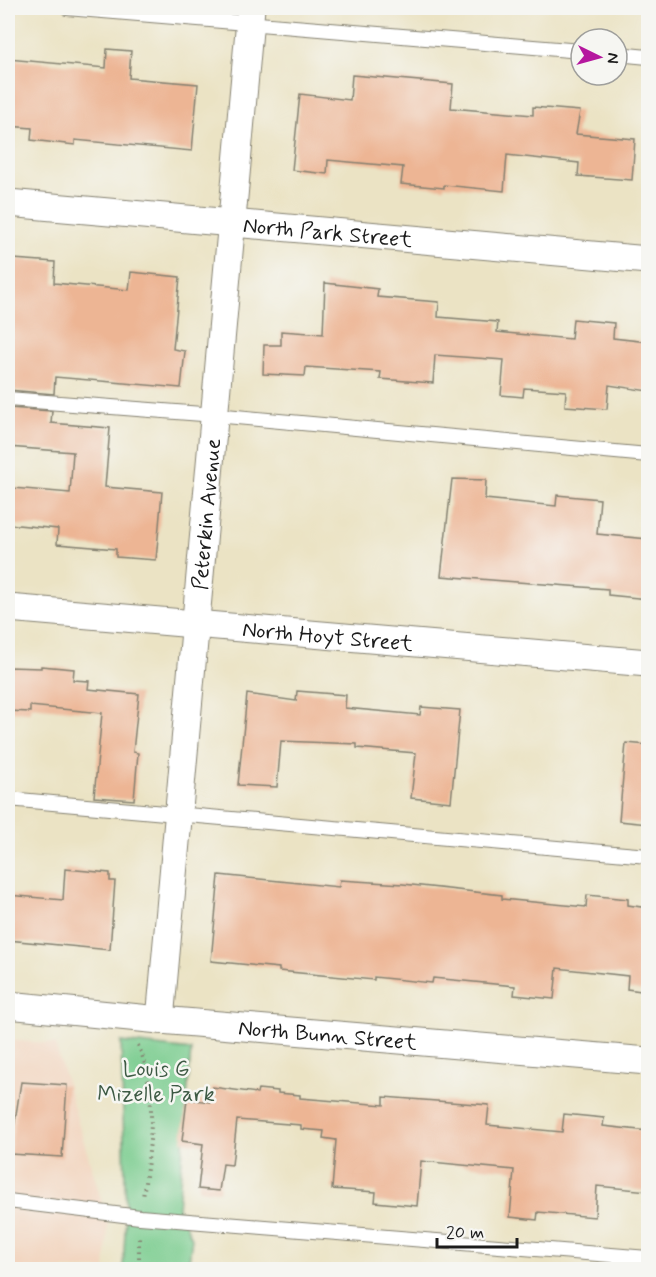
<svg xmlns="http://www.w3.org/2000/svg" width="656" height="1277" font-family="Mynerve,sans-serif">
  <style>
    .built { fill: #f2d4be }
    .green { fill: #7acc8f; stroke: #4b7456; stroke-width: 1.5 }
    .building { fill: #edb594 }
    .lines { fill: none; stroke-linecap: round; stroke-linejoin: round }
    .service-casing { stroke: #848070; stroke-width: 16 }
    .minor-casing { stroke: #848070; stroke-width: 29 }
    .path { stroke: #848070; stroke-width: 4; stroke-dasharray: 1.5 4.5; stroke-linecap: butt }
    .service { stroke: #fff; stroke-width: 14 }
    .minor { stroke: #fff; stroke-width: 27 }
    .labels { text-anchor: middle; stroke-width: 5; stroke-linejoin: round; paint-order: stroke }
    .street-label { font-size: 22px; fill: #1c1c1c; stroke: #f6f6f2 }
    .park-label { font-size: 22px; fill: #3d5a44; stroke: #f6f6f2 }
  </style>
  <rect width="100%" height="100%" fill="#f6f6f2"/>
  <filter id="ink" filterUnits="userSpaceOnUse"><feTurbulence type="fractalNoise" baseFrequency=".0167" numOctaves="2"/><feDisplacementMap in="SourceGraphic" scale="12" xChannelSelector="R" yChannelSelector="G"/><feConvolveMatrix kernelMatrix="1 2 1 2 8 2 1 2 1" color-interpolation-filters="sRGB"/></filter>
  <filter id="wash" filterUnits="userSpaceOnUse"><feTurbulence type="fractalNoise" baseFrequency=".008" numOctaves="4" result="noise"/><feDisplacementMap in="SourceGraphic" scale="24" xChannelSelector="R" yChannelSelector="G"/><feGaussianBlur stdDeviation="1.35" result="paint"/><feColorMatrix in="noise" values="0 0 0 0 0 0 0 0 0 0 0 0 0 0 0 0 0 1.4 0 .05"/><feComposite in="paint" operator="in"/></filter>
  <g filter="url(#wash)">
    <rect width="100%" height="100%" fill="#ebe3c4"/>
    <path class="built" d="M 8,1040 L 55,1044 L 108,1223 L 105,1269 L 8,1269 Z"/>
    <path class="green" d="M 121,1042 L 191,1050 L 178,1208 L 192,1238 L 188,1269 L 123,1269 L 126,1215 Z"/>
    <g id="blocks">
      <path class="building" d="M 107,49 L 131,51 L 129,78 L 198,84 L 192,151 L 75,140 L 75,145 L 31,140 L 32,128 L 8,126 L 8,59 L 106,68 Z
        M 352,75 L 453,84 L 451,108 L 533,115 L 533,107 L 580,111 L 576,134 L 635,139 L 632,180 L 578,176 L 579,163 L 507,155 L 504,191 L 444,185 L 444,188 L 401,184 L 403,167 L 328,160 L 327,174 L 292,170 L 300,94 L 350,100 Z
        M 13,259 L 55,262 L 54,283 L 129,290 L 131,272 L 180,277 L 173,349 L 185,351 L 181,388 L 55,377 L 54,394 L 8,390 L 8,330 Z
        M 325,283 L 378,289 L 377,297 L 439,302 L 438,317 L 498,322 L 497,332 L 571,339 L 573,319 L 614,323 L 613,338 L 648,342 L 648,391 L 609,385 L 607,409 L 565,406 L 566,391 L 524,388 L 523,397 L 501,395 L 504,360 L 435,355 L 433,383 L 380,379 L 381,372 L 306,367 L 305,376 L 263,374 L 264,345 L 281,345 L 281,331 L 323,334 Z
        M 8,408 L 52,411 L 51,423 L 110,428 L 105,487 L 162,492 L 156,560 L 116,557 L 116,549 L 57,544 L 58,529 L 8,524 L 8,496 L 12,496 L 13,488 L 70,493 L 73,452 L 8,447 Z
        M 452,479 L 486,480 L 485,499 L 556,506 L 557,495 L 600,499 L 597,534 L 648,539 L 648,599 L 608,595 L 608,589 L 441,576 Z
        M 41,666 L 74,669 L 73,680 L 89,681 L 88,689 L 139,694 L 133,752 L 138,753 L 134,800 L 94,797 L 102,713 L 30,706 L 30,712 L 8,711 L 8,667 L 41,668 Z
        M 297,691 L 346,695 L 345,708 L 420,715 L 421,707 L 460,710 L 451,802 L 411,798 L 416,753 L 357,748 L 357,744 L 281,741 L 277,787 L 238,785 L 247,694 L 296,701 Z
        M 626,743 L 648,745 L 648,824 L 619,821 Z
        M 65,869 L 110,873 L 110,881 L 115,881 L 110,950 L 8,940 L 8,895 L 63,900 Z
        M 219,875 L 339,887 L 340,880 L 403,884 L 502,895 L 502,899 L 586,907 L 587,895 L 628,899 L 628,905 L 648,908 L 648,992 L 627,989 L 628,976 L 557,968 L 554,999 L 514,995 L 515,986 L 433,978 L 432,983 L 374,977 L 374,980 L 279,971 L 279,968 L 211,961 Z
        M 21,1082 L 67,1085 L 62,1157 L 10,1154 Z
        M 212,1087 L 257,1093 L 258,1089 L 278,1091 L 278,1093 L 300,1095 L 300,1098 L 384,1105 L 384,1097 L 489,1105 L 487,1125 L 562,1132 L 564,1114 L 604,1118 L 603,1126 L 648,1131 L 648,1191 L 597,1186 L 595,1217 L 538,1212 L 537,1220 L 510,1217 L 514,1170 L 421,1161 L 417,1206 L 375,1202 L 376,1192 L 332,1189 L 336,1140 L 323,1138 L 324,1131 L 301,1129 L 301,1125 L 237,1120 L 232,1165 L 223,1164 L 219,1191 L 198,1189 L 203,1144 L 182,1141 L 187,1099 L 210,1102 Z"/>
    </g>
  </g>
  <g filter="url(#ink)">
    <use href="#blocks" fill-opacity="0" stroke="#848070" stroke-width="1.5"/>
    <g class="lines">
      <defs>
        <path id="service" d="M 67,8 L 581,51
          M 617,54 L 648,57
          M 8,399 L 215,415 L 648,455
          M 8,799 L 648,856
          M 8,1201 L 140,1217 L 648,1258"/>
        <g id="minor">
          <path id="s1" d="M 8,203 L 648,260"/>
          <path id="s2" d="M 8,608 L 648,663"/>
          <path id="s3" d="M 8,1005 L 160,1020 L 648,1061"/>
          <path id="s4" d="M 160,1020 L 251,8"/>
        </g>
      </defs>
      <use href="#service" class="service-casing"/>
      <use href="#minor" class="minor-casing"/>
      <path class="path" d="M 138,1045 C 159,1092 150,1148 143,1197
        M 139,1270 L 139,1234"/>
      <use href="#service" class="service"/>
      <use href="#minor" class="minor"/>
    </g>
  </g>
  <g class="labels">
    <g class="street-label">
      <text dy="8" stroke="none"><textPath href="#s1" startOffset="321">North Park Street</textPath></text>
      <text dy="8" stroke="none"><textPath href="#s4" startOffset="508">Peterkin Avenue</textPath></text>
      <text dy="8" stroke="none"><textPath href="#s2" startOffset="321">North Hoyt Street</textPath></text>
      <text dy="8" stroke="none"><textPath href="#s3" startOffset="321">North Bunn Street</textPath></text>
    </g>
    <g class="park-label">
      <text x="156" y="1076">Louis G<tspan x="156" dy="25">Mizelle Park</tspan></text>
    </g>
  </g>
  <rect width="656" height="1277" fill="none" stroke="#f6f6f2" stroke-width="30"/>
  <g transform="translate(599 57) rotate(95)"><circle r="28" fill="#f6f6f2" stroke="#9f9f9c" stroke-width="1.5"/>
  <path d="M0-4.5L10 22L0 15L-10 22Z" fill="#b5179e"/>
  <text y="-9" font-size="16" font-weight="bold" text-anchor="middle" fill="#1c1c1c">N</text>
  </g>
  <path d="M437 1238v9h80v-9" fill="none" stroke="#1c1c1c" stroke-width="3"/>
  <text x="446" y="1238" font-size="18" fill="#1c1c1c" stroke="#f6f6f2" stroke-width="4.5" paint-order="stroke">20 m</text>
</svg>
